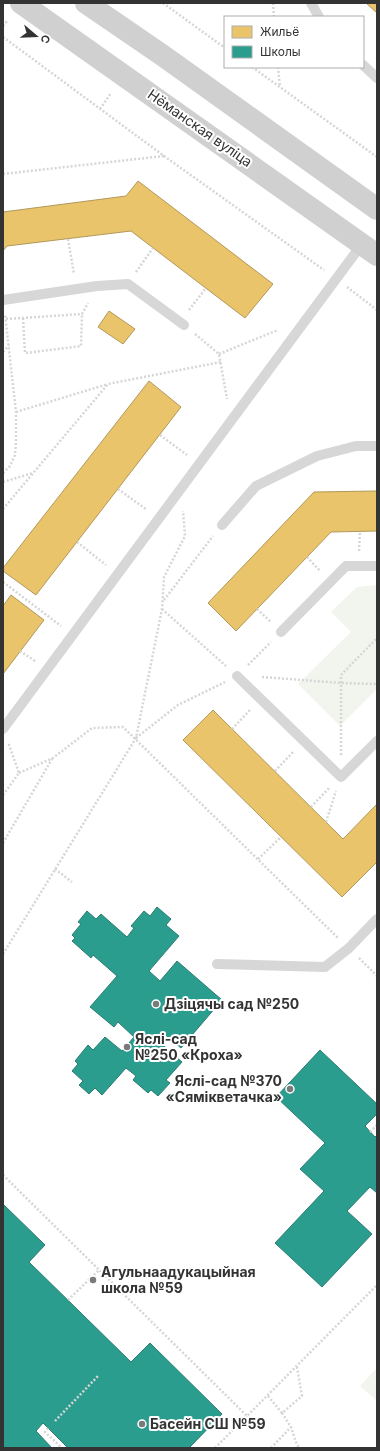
<svg xmlns="http://www.w3.org/2000/svg" width="380" height="1451" font-family="Inter,sans-serif">
  <style>
    .green { fill: #f1f5ed }
    .homes { fill: #e9c46a; stroke: #b2985a }
    .schools { fill: #2a9d8f; stroke: #2d7d73 }
    .lines { fill: none; stroke-linecap: round; stroke-linejoin: round }
    .path { stroke: #d6d6d6; stroke-width: 2.5; stroke-dasharray: 2 2; stroke-linecap: butt }
    .service { stroke: #d7d7d7; stroke-width: 10 }
    .secondary { stroke: #d0d0d0; stroke-width: 22 }
    .poi-dot { fill: #7a7a7a; stroke: #fff; stroke-width: 1.5 }
    .labels { text-anchor: middle; stroke-width: 4; stroke-linejoin: round; paint-order: stroke }
    .street-label { font-size: 14px; fill: #333; stroke: #fff }
    .poi-label { font-size: 14px; font-weight: bold; fill: #333; stroke: #fff; text-anchor: start }
  </style>
  <rect width="100%" height="100%" fill="#fff"/>
  <path class="green" d="M 377,585 L 377,689 L 340,726 L 298,684 L 351,632 L 331,612 L 357,587 Z
    M 377,1368 L 377,1401 L 360,1386 Z"/>
  <path class="homes" d="M 366,3 L 377,3 L 377,13 Z
    M 138,181 L 273,284 L 245,318 L 131,231 L 7,246 L 3,251 L 3,212 L 126,196 Z
    M 109,311 L 135,329 L 123,344 L 98,327 Z
    M 149,381 L 181,407 L 36,595 L 3,571 L 3,568 Z
    M 377,491 L 377,531 L 331,532 L 236,631 L 208,603 L 314,492 Z
    M 11,595 L 44,620 L 3,674 L 3,606 Z
    M 213,710 L 343,839 L 377,804 L 377,862 L 342,897 L 183,740 Z"/>
  <path class="schools" d="M 157,907 L 171,919 L 166,925 L 179,936 L 149,971 L 160,981 L 177,961 L 222,1000 L 181,1048 L 162,1032 L 156,1039 L 182,1062 L 166,1080 L 170,1083 L 158,1096 L 151,1090 L 148,1093 L 133,1080 L 136,1076 L 126,1068 L 102,1095 L 95,1088 L 89,1094 L 79,1085 L 83,1081 L 72,1071 L 78,1064 L 75,1061 L 88,1045 L 93,1050 L 105,1037 L 122,1051 L 134,1037 L 118,1022 L 114,1027 L 90,1007 L 117,976 L 93,955 L 91,958 L 72,941 L 75,938 L 72,935 L 81,924 L 78,922 L 87,911 L 96,919 L 101,914 L 127,937 L 134,928 L 131,926 L 144,911 L 150,916 Z
    M 320,1050 L 377,1104 L 377,1114 L 365,1126 L 375,1137 L 377,1135 L 377,1193 L 370,1187 L 347,1211 L 372,1234 L 322,1287 L 275,1243 L 324,1191 L 300,1169 L 325,1143 L 276,1097 Z
    M 3,1204 L 45,1245 L 29,1262 L 131,1362 L 150,1343 L 222,1414 L 189,1448 L 68,1448 L 43,1423 L 36,1431 L 52,1448 L 3,1448 Z"/>
  <g class="lines">
    <path class="path" d="M 163,3 L 225,48
      M 273,3 L 274,17
      M 3,26 L 8,20
      M 3,37 L 164,156 L 324,270
      M 252,67 L 377,157
      M 278,67 L 280,87
      M 100,109 L 111,93
      M 3,174 L 164,156
      M 68,239 L 74,274
      M 136,272 L 153,248
      M 347,287 L 377,310
      M 189,310 L 206,288
      M 23,318 L 25,353 L 81,346 L 82,314
      M 6,319 L 82,314 L 88,303
      M 195,334 L 219,354 L 227,399
      M 3,352 L 9,345
      M 219,354 L 278,330
      M 16,412 L 108,384
      M 160,435 L 187,455
      M 3,473 L 10,466 L 15,455 L 16,441 L 16,412 L 5,314
      M 3,482 L 33,473
      M 118,489 L 147,510
      M 3,509 L 108,384 L 221,362
      M 77,542 L 106,565
      M 359,551 L 360,531
      M 307,557 L 320,571
      M 3,582 L 61,626
      M 164,600 L 213,536
      M 162,609 L 226,666
      M 257,609 L 271,622
      M 20,651 L 35,661
      M 248,665 L 271,642
      M 262,677 L 341,683 L 377,684
      M 232,729 L 250,710
      M 136,738 L 178,705 L 225,682
      M 341,755 L 341,675 L 377,638
      M 275,771 L 294,751
      M 19,773 L 53,758 L 92,728 L 123,727 L 338,938
      M 3,795 L 19,773 L 8,742
      M 311,807 L 330,787
      M 326,822 L 336,791
      M 3,843 L 52,759
      M 258,859 L 281,837
      M 55,869 L 72,882
      M 3,954 L 136,738 L 162,609 L 164,577 L 185,536 L 183,511
      M 359,958 L 377,976
      M 370,1132 L 377,1125
      M 3,1175 L 247,1416 L 377,1285
      M 68,1300 L 99,1270
      M 268,1396 L 282,1413 L 302,1396 L 297,1367
      M 282,1413 L 291,1427 L 297,1445 L 300,1448
      M 55,1421 L 99,1375
      M 48,1428 L 45,1432 L 62,1448
      M 215,1448 L 247,1416
      M 271,1448 L 291,1427"/>
    <path class="service" d="M 311,3 L 319,17
      M 363,65 L 377,78
      M 3,300 L 97,286 L 128,284 L 184,325
      M 222,525 L 256,486 L 317,456 L 356,446 L 377,446
      M 281,632 L 346,566 L 377,566
      M 237,676 L 341,777 L 377,741
      M 3,729 L 362,244
      M 217,964 L 325,967 L 349,948 L 377,919"/>
    <path class="secondary" d="M 21,3 L 377,255
      M 86,3 L 162,55 L 377,209"/>
  </g>
  <g class="poi-dot">
    <circle cx="156" cy="1004" r="4"/>
    <circle cx="127" cy="1047" r="4"/>
    <circle cx="290" cy="1089" r="4"/>
    <circle cx="93" cy="1280" r="4"/>
    <circle cx="142" cy="1424" r="4"/>
  </g>
  <g class="labels">
    <g class="street-label">
      <text transform="translate(200 128) rotate(35)" y="5">Нёманская вуліца</text>
    </g>
    <g class="poi-label">
      <text x="164" y="1009">Дзіцячы сад №250</text>
      <text x="135" y="1044">Яслі-сад<tspan x="135" dy="16">№250 «Кроха»</tspan></text>
      <text x="282" y="1086" text-anchor="end">Яслі-сад №370<tspan x="282" dy="16">«Сямікветачка»</tspan></text>
      <text x="101" y="1277">Агульнаадукацыйная<tspan x="101" dy="16">школа №59</tspan></text>
      <text x="150" y="1429">Басейн СШ №59</text>
    </g>
  </g>
  <rect width="380" height="1451" fill="none" stroke="#333333" stroke-width="8"/>
  <rect x="224" y="16" width="140" height="52" fill="#ffffff" stroke="#adadad"/>
  <rect x="232" y="26" width="20" height="12" fill="#e9c46a" stroke="#adadad"/>
  <text x="260" y="36" font-size="12" fill="#333333">Жильё</text>
  <rect x="232" y="46" width="20" height="12" fill="#2a9d8f" stroke="#adadad"/>
  <text x="260" y="56" font-size="12" fill="#333333">Школы</text>
  <g transform="translate(36 36) rotate(109)" stroke="#ffffff" stroke-width="3" paint-order="stroke">
  <path d="M0-3L7 15L0 10L-7 15Z" fill="#333333"/>
  <text y="-6" font-size="11" font-weight="bold" text-anchor="middle" fill="#333333">С</text>
  </g>
</svg>
